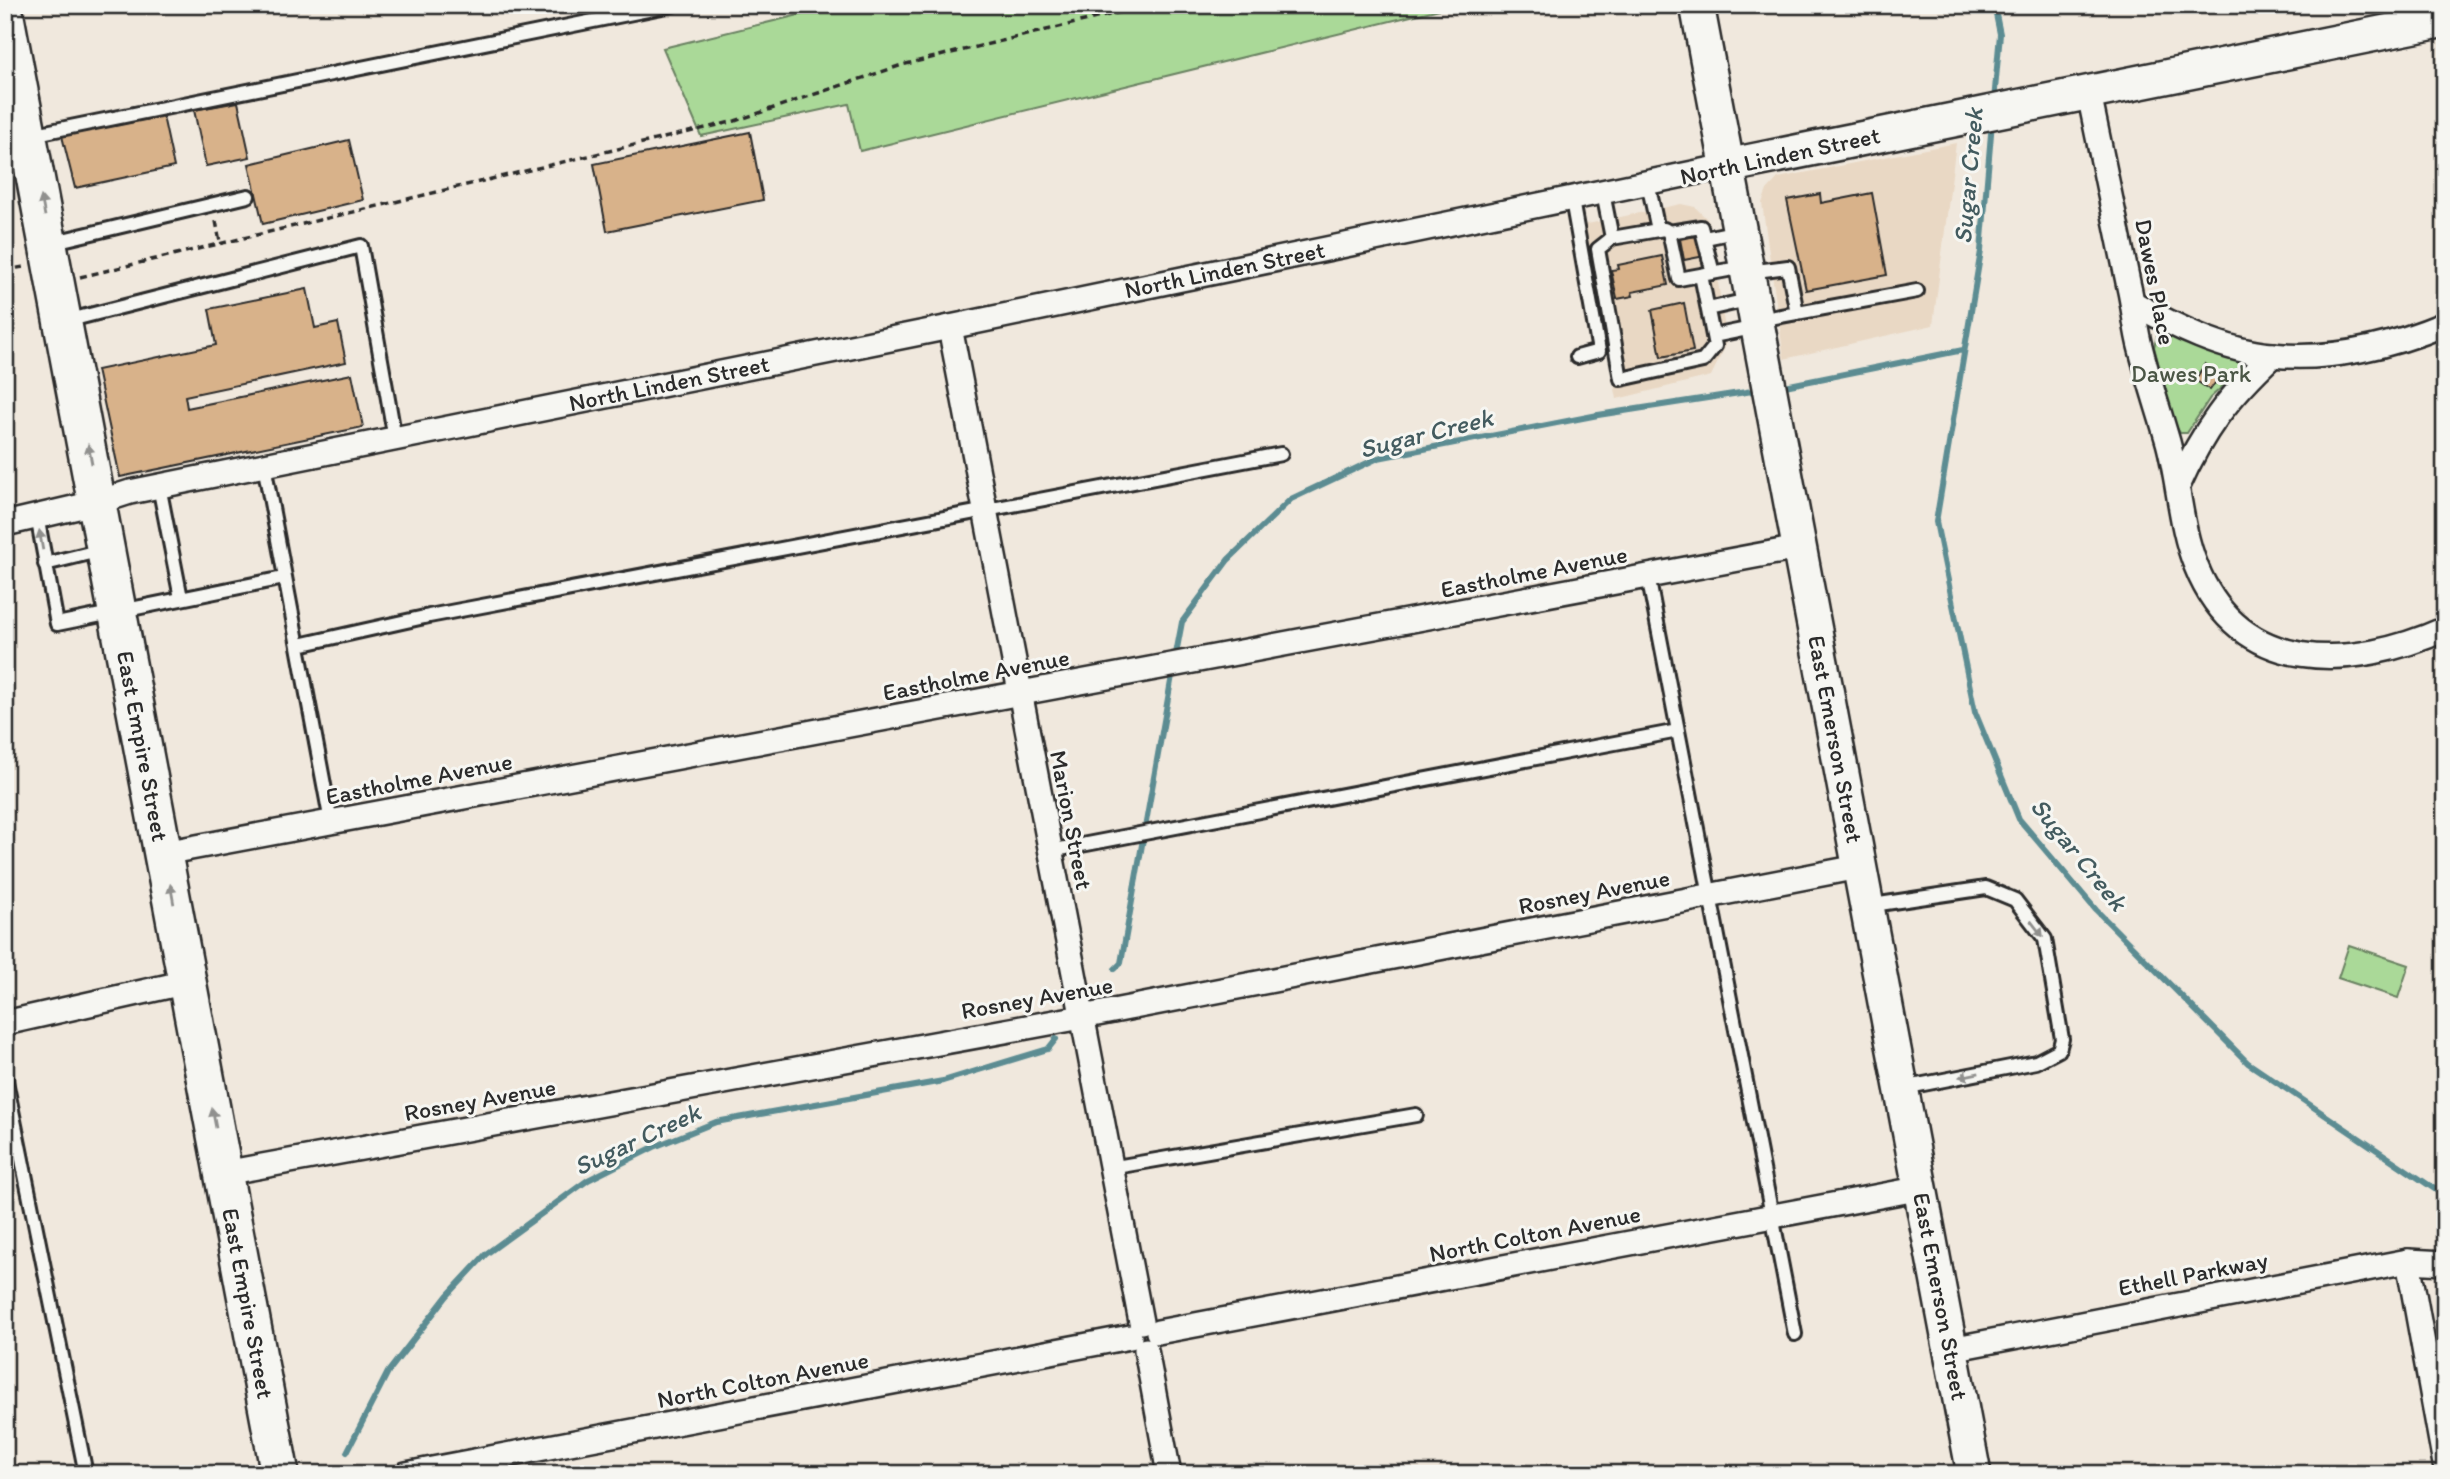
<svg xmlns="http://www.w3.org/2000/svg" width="2450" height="1479" font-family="Itim,sans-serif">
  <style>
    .built { fill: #e9d8c4 }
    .green { fill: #aad998; stroke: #6a8262; stroke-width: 2 }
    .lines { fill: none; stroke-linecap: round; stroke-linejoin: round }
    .stream { stroke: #5c8c92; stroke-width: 6 }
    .building { fill: #d8b28a; stroke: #2b2b2b; stroke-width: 2 }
    .service-casing { stroke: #2b2b2b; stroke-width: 18 }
    .minor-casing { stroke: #2b2b2b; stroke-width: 28 }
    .secondary-casing { stroke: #2b2b2b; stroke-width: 38 }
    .primary-casing { stroke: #2b2b2b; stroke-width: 42 }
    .path { stroke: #2b2b2b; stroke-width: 3.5; stroke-dasharray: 7 5; stroke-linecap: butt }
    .service { stroke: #f6f6f2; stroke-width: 12 }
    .minor { stroke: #f6f6f2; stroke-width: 23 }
    .secondary { stroke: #f6f6f2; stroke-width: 33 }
    .primary { stroke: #f6f6f2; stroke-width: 37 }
    .oneway { fill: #90908e }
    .labels { text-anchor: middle; stroke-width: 6; stroke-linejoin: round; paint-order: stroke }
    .street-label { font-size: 24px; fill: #2b2b2b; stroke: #f6f6f2 }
    .park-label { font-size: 24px; fill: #4b5646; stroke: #f6f6f2 }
    .water-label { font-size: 26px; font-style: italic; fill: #435b5f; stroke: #f6f6f2 }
  </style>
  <rect width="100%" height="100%" fill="#f0e8dd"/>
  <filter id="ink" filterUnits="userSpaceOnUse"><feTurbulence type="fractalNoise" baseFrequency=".0143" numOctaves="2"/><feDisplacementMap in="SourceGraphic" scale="14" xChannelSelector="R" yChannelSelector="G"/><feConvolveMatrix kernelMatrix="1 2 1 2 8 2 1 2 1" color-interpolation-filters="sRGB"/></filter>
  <g filter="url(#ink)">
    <path class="built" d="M 1956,143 L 1933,325 L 1784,359 L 1762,203 L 1767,190 L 1778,178 Z
      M 1681,204 L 1695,207 L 1709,221 L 1727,343 L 1711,376 L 1617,399 L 1583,225 Z"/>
    <path class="green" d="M 840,5 L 1456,5 L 860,151 L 849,104 L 701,136 L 663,48 Z
      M 2167,332 L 2242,362 L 2242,369 L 2210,398 L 2187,433 L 2180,433 L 2174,423 L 2154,347 L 2157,336 Z
      M 2349,945 L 2409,965 L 2398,998 L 2338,978 Z"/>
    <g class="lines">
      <path class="stream" d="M 1994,101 L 2000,34 L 1994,5
        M 1992,122 L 1981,251 L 1936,522 L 1975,712 L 2019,819 L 2096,910 L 2248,1063 L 2445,1196
        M 1780,387 L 1963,350
        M 1175,659 L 1182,622 L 1228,560 L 1291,499 L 1378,458 L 1598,415 L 1759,390
        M 1115,969 L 1121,963 L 1173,670
        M 347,1452 L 388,1372 L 447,1296 L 486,1254 L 588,1180 L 654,1147 L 716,1122 L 943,1081 L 1048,1049 L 1056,1039"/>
    </g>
    <path class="building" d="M 238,102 L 250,157 L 206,166 L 194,110 Z
      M 163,116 L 174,167 L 75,188 L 62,136 Z
      M 750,132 L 763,200 L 607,231 L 594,164 Z
      M 349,140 L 363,200 L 263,224 L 249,164 Z
      M 1872,193 L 1887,275 L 1806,290 L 1787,200 L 1820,194 L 1821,203 Z
      M 1701,235 L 1705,256 L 1684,260 L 1680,239 Z
      M 1662,256 L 1668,285 L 1632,292 L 1633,296 L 1617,299 L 1611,270 L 1619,269 L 1618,265 Z
      M 307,289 L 315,328 L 338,323 L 346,362 L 185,396 L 187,408 L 352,374 L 363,427 L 120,477 L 97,370 L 216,345 L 209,309 Z
      M 1684,303 L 1693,351 L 1661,357 L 1652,310 Z
      M 2205,364 L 2221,375 L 2210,390 L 2195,380 Z"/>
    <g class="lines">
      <defs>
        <path id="service" d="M 31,135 L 672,5
          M 1648,183 L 1658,230
          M 1603,193 L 1612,238 L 1664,229 L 1669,232 L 1679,279 L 1744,267
          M 1572,200 L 1599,351 L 1577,357
          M 1669,232 L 1701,227 L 1713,273
          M 1612,238 L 1598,249 L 1621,379 L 1703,361 L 1715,346 L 1701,275
          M 1705,238 L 1739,231
          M 50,243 L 248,196
          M 1748,272 L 1788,267 L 1797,313
          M 1708,309 L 1752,299
          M 1759,320 L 1917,291
          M 66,321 L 361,246 L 395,439
          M 1713,336 L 1757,327
          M 264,465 L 331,822
          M 159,486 L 181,598
          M 37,516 L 57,624 L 284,578
          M 45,564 L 102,550
          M 1648,576 L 1795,1334
          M 299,645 L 429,616 L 1281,454
          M 1050,851 L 1678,731
          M 1866,906 L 1986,888 L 2015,900 L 2045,939 L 2062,1039 L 2059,1050 L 2036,1062 L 1903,1088
          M 5,1076 L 86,1474
          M 1110,1168 L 1416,1115"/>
        <g id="minor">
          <path d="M 2089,94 C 2103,159 2116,223 2129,287 C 2134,308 2135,329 2141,350 C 2149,381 2159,411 2168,442 C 2179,482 2180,527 2196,566 C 2240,677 2353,670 2445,629"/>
          <path d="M 2133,303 C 2174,326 2224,351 2272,355 C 2330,361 2392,346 2445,324"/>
          <path d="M 950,327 L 1141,1322"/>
          <path d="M 2178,486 C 2203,430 2228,397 2273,355"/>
          <path id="s1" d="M 5,524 L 99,502 L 130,492 L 950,327 L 1727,166"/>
          <path d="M 164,853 L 1798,548"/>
          <path d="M 5,1023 L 187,982"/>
          <path d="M 224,1173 L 1082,1017 L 1858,867"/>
          <path d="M 2408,1261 L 2445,1464"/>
          <path d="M 1158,1332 L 1922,1188"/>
          <path d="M 1951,1349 L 2408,1261 L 2445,1263"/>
          <path d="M 1146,1350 L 1169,1474"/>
          <path d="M 406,1474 L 1130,1337"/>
        </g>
        <g id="secondary">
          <path id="s2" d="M 1697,5 L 1974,1474"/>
          <path d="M 1727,166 L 2445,20"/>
        </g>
        <g id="primary">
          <path id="s3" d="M 5,17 L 280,1474"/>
        </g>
      </defs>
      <use href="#service" class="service-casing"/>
      <use href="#minor" class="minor-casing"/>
      <use href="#secondary" class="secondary-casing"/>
      <use href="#primary" class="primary-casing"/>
      <path class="path" d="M 216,221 L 220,242
        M 5,270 L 24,267
        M 80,277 L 735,121 L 902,65 L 1150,5"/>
      <use href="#service" class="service"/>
      <use href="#minor" class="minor"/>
      <use href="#secondary" class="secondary"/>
      <use href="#primary" class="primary"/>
    </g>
    <defs><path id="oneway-solid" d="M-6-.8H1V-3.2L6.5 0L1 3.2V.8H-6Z" transform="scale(1.75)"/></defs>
    <g class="oneway">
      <use href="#oneway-solid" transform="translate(43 206) rotate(-101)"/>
      <use href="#oneway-solid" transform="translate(90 454) rotate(-101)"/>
      <use href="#oneway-solid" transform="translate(41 540) rotate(-100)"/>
      <use href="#oneway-solid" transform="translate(172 894) rotate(-100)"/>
      <use href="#oneway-solid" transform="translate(2037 929) rotate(52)"/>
      <use href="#oneway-solid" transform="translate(1969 1075) rotate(169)"/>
      <use href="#oneway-solid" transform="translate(214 1118) rotate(-101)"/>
    </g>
  </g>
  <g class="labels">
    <g class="street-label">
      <text transform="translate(1780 156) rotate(-12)" y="8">North Linden Street</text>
      <text dy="8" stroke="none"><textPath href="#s1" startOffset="1246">North Linden Street</textPath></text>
      <text transform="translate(2155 282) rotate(79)" y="8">Dawes Place</text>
      <text dy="8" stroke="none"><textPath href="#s1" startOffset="679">North Linden Street</textPath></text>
      <text transform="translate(1534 572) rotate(-11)" y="8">Eastholme Avenue</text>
      <text transform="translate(976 675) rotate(-11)" y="8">Eastholme Avenue</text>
      <text dy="8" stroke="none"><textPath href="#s2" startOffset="747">East Emerson Street</textPath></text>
      <text dy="8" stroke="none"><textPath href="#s3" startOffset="742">East Empire Street</textPath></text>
      <text transform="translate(419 779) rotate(-11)" y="8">Eastholme Avenue</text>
      <text transform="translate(1071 820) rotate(79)" y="8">Marion Street</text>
      <text transform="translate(1594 892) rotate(-11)" y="8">Rosney Avenue</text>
      <text transform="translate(1037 998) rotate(-10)" y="8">Rosney Avenue</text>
      <text transform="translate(480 1100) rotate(-10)" y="8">Rosney Avenue</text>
      <text transform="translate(1535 1234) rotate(-11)" y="8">North Colton Avenue</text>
      <text transform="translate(2193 1274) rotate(-11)" y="8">Ethell Parkway</text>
      <text dy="8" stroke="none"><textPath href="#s2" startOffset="1314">East Emerson Street</textPath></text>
      <text dy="8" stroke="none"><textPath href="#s3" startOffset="1309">East Empire Street</textPath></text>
      <text transform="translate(763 1380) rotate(-11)" y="8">North Colton Avenue</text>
    </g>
    <g class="park-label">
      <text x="2191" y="382">Dawes Park</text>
    </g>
    <g class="water-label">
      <text transform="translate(1968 176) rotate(-85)" y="9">Sugar Creek</text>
      <text transform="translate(1426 433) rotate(-14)" y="9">Sugar Creek</text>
      <text transform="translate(2079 854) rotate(51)" y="9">Sugar Creek</text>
      <text transform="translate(637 1139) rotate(-25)" y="9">Sugar Creek</text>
    </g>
  </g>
  <rect width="2450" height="1479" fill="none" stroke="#f6f6f2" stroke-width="28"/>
  <rect x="14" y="14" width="2422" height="1451" fill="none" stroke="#2b2b2b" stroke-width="2.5" filter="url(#ink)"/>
</svg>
